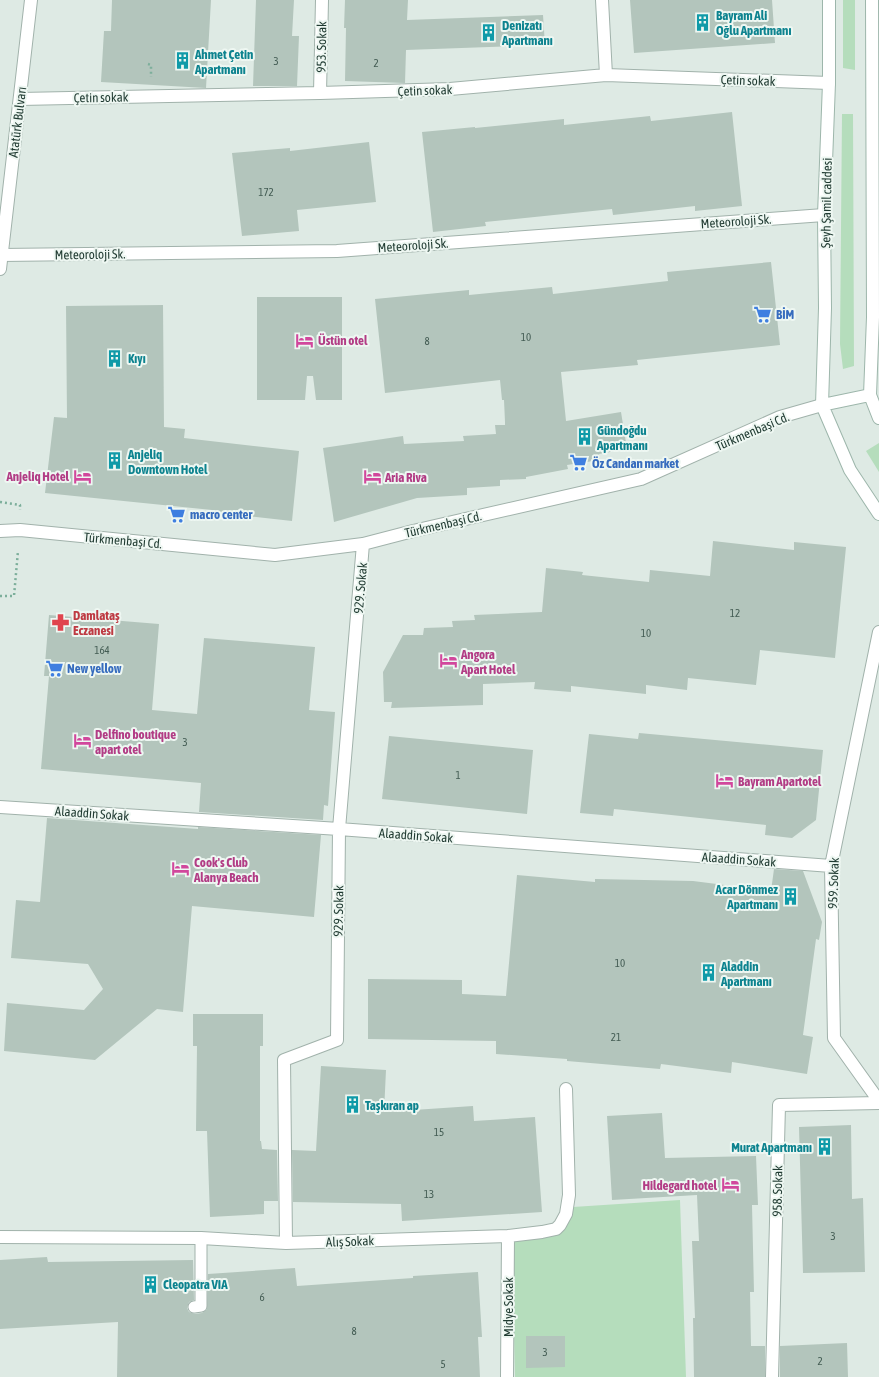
<svg xmlns="http://www.w3.org/2000/svg" width="879" height="1377" font-family="'Asap Condensed',sans-serif">
  <style>
    .green { fill: #b5ddbc }
    .building { fill: #b3c5bc }
    .lines { fill: none; stroke-linecap: round; stroke-linejoin: round }
    .service-casing { stroke: #a1b2ab; stroke-width: 13 }
    .minor-casing { stroke: #a1b2ab; stroke-width: 14 }
    .tertiary-casing { stroke: #a1b2ab; stroke-width: 14 }
    .secondary-casing { stroke: #9db6ab; stroke-width: 14 }
    .path { stroke: #7daf9b; stroke-width: 2.5; stroke-dasharray: 2 3; stroke-linecap: butt }
    .service { stroke: #fff; stroke-width: 11 }
    .minor { stroke: #fff; stroke-width: 12 }
    .tertiary { stroke: #fff; stroke-width: 12 }
    .secondary { stroke: #fff; stroke-width: 12 }
    .labels { text-anchor: middle; stroke-width: 4; stroke-linejoin: round; paint-order: stroke }
    .number-label { font-size: 11px; fill: #445d54 }
    .culture-label { font-size: 13px; font-weight: bold; fill: #0d838f; stroke: #eef7f2; text-anchor: start }
    .street-label { font-size: 13px; fill: #1f3a31; stroke: #eef7f2 }
    .shop-label { font-size: 13px; font-weight: bold; fill: #366cbe; stroke: #eef7f2; text-anchor: start }
    .hotel-label { font-size: 13px; font-weight: bold; fill: #b23c85; stroke: #eef7f2; text-anchor: start }
    .health-label { font-size: 13px; font-weight: bold; fill: #be3a42; stroke: #eef7f2; text-anchor: start }
  </style>
  <rect width="100%" height="100%" fill="#deeae4"/>
  <path class="green" d="M 843,0 L 855,0 L 855,70 L 843,68 Z
    M 842,114 L 853,114 L 854,366 L 843,369 L 840,344 Z
    M 879,443 L 879,472 L 866,451 Z
    M 680,1200 L 686,1377 L 515,1377 L 512,1240 L 557,1233 L 573,1207 Z"/>
  <path class="building" d="M 112,0 L 211,0 L 206,88 L 101,82 L 104,31 L 111,31 Z
    M 256,0 L 294,0 L 292,36 L 299,36 L 297,86 L 253,86 Z
    M 345,0 L 408,0 L 407,20 L 543,15 L 545,45 L 406,50 L 405,83 L 345,81 L 346,28 L 344,28 Z
    M 630,0 L 772,0 L 775,43 L 634,53 Z
    M 732,112 L 742,206 L 695,211 L 695,206 L 613,215 L 612,209 L 485,222 L 486,226 L 433,232 L 422,132 L 475,127 L 475,128 L 564,119 L 564,125 L 650,116 L 651,121 Z
    M 369,142 L 376,202 L 297,210 L 299,231 L 242,236 L 232,153 L 290,148 L 290,151 Z
    M 771,262 L 780,345 L 637,360 L 638,365 L 561,372 L 566,421 L 621,412 L 627,449 L 599,454 L 600,460 L 567,465 L 568,469 L 526,477 L 526,479 L 500,480 L 500,486 L 467,488 L 467,495 L 417,498 L 334,522 L 323,448 L 403,436 L 404,444 L 464,441 L 463,436 L 496,434 L 495,425 L 505,425 L 505,422 L 504,400 L 502,400 L 500,380 L 385,393 L 375,299 L 469,290 L 469,295 L 552,287 L 553,294 L 668,281 L 667,272 Z
    M 257,297 L 342,297 L 342,400 L 316,400 L 313,376 L 307,376 L 305,400 L 257,400 Z
    M 163,305 L 164,427 L 185,429 L 184,438 L 299,451 L 292,521 L 212,512 L 212,510 L 45,493 L 54,417 L 67,418 L 66,306 Z
    M 713,541 L 794,550 L 794,542 L 846,547 L 835,658 L 760,650 L 756,685 L 688,678 L 687,690 L 646,685 L 646,694 L 571,686 L 571,692 L 534,689 L 535,682 L 483,684 L 483,705 L 391,708 L 392,702 L 384,702 L 383,672 L 403,635 L 423,635 L 424,628 L 453,627 L 452,621 L 475,620 L 474,615 L 542,612 L 546,568 L 583,572 L 582,575 L 649,582 L 650,570 L 710,576 Z
    M 49,615 L 159,624 L 152,710 L 197,714 L 204,638 L 315,647 L 309,710 L 335,712 L 328,806 L 324,805 L 323,820 L 199,812 L 201,783 L 41,769 L 49,676 L 44,676 Z
    M 639,733 L 823,750 L 816,820 L 792,838 L 765,835 L 766,825 L 614,809 L 613,816 L 580,813 L 589,734 L 638,739 Z
    M 389,736 L 533,750 L 527,814 L 382,799 Z
    M 47,818 L 198,829 L 198,827 L 321,835 L 314,917 L 192,906 L 183,1012 L 157,1009 L 95,1060 L 4,1051 L 7,1003 L 84,1010 L 103,989 L 88,964 L 11,958 L 16,900 L 40,902 Z
    M 774,869 L 803,871 L 822,922 L 819,940 L 816,939 L 803,1035 L 813,1037 L 807,1074 L 732,1062 L 731,1073 L 661,1064 L 660,1069 L 567,1061 L 567,1059 L 496,1054 L 496,1041 L 368,1039 L 368,979 L 462,980 L 462,994 L 506,996 L 517,875 L 595,882 L 595,879 L 693,881 L 771,891 Z
    M 193,1014 L 263,1014 L 263,1046 L 260,1046 L 260,1141 L 261,1141 L 262,1149 L 277,1150 L 278,1201 L 264,1201 L 264,1214 L 210,1217 L 207,1131 L 196,1131 L 197,1046 L 193,1046 Z
    M 321,1066 L 386,1070 L 384,1112 L 473,1106 L 474,1121 L 535,1117 L 542,1212 L 402,1221 L 401,1204 L 293,1202 L 292,1150 L 316,1151 Z
    M 662,1113 L 665,1158 L 756,1156 L 758,1205 L 752,1205 L 754,1292 L 750,1292 L 751,1346 L 765,1346 L 765,1377 L 694,1377 L 693,1318 L 695,1318 L 692,1241 L 699,1241 L 697,1195 L 612,1200 L 607,1116 Z
    M 851,1125 L 852,1199 L 863,1198 L 865,1272 L 803,1273 L 799,1127 Z
    M 47,1257 L 48,1262 L 193,1260 L 194,1300 L 189,1302 L 187,1308 L 189,1312 L 195,1314 L 202,1313 L 207,1309 L 208,1274 L 295,1268 L 297,1286 L 413,1278 L 413,1276 L 478,1272 L 482,1337 L 478,1337 L 480,1377 L 117,1377 L 118,1322 L 0,1329 L 0,1260 Z
    M 526,1336 L 565,1336 L 565,1367 L 526,1368 Z
    M 847,1343 L 848,1377 L 780,1377 L 780,1346 Z"/>
  <g class="lines">
    <defs>
      <path id="service" d="M 194,1307 L 201,1306 L 201,1238"/>
      <path id="minor" d="M 602,0 L 606,75
        M 320,93 L 322,0
        M 20,99 L 320,93 L 450,89 L 606,75 L 829,83
        M 1,255 L 337,251 L 824,215
        M 0,531 L 20,530 L 275,555 L 363,544 L 413,531 L 641,479 L 780,417 L 822,405
        M 879,632 L 831,866 L 834,1038 L 879,1101
        M 0,807 L 339,829 L 831,866
        M 0,1237 L 201,1238 L 286,1243 L 508,1236 L 542,1232 L 556,1229 L 560,1225 L 566,1214 L 569,1195 L 566,1089
        M 286,1243 L 284,1060 L 337,1040 L 339,829 L 363,544
        M 507,1377 L 508,1236
        M 772,1377 L 779,1105 L 879,1103"/>
      <path id="tertiary" d="M 0,269 L 31,0"/>
      <path id="secondary" d="M 829,0 L 829,83 L 824,215 L 825,308 L 822,405 L 850,470 L 879,514
        M 872,0 L 873,317 L 870,395 L 879,418
        M 822,405 L 870,395"/>
    </defs>
    <use href="#service" class="service-casing"/>
    <use href="#minor" class="minor-casing"/>
    <use href="#tertiary" class="tertiary-casing"/>
    <use href="#secondary" class="secondary-casing"/>
    <path class="path" d="M 148,64 L 151,65 L 151,77
      M 0,502 L 20,505 L 20,510
      M 0,596 L 14,596 L 18,551"/>
    <use href="#service" class="service"/>
    <use href="#minor" class="minor"/>
    <use href="#tertiary" class="tertiary"/>
    <use href="#secondary" class="secondary"/>
  </g>
  <defs>
    <symbol id="building-bare" viewBox="-9 -9 18 18"><path d="M-4-6H4V6H1V3H-1V6H-4ZM-2.5-4.3h1.7v1.8h-1.7ZM.8-4.3h1.7v1.8H.8ZM-2.5-1h1.7V.8h-1.7ZM.8-1h1.7V.8H.8Z" fill="#0f9aa8" stroke="#eef7f2" stroke-width="2.5" paint-order="stroke"/></symbol>
    <symbol id="supermarket-bare" viewBox="-9 -9 18 18"><path d="M-6-5.5h2.5l.6 2H6L4.5 2H-2.5L-4.4-4H-6ZM-1.5 3.2a1.3 1.3 0 1 0 .1 0ZM3 3.2a1.3 1.3 0 1 0 .1 0Z" fill="#3f7fe0" stroke="#eef7f2" stroke-width="2.5" paint-order="stroke"/></symbol>
    <symbol id="hotel-bare" viewBox="-9 -9 18 18"><path d="M-6-4.5h1.5V1H6V5H4.5V3h-9V5H-6ZM-4 0a1.8 1.8 0 1 1 3.6 0ZM.5 0V-2.5h3Q6-2.5 6 0Z" fill="#d1479c" stroke="#eef7f2" stroke-width="2.5" paint-order="stroke"/></symbol>
    <symbol id="pharmacy-bare" viewBox="-9 -9 18 18"><path d="M-2-6h4v4h4v4h-4v4h-4v-4h-4v-4h4Z" fill="#e0444e" stroke="#eef7f2" stroke-width="2.5" paint-order="stroke"/></symbol>
  </defs>
  <g fill-rule="evenodd">
    <use href="#building-bare" x="690" y="10" width="25" height="25"/>
    <use href="#building-bare" x="476" y="20" width="25" height="25"/>
    <use href="#building-bare" x="170" y="48" width="25" height="25"/>
    <use href="#supermarket-bare" x="750" y="302" width="25" height="25"/>
    <use href="#hotel-bare" x="292" y="328" width="25" height="25"/>
    <use href="#building-bare" x="102" y="346" width="25" height="25"/>
    <use href="#building-bare" x="572" y="424" width="25" height="25"/>
    <use href="#building-bare" x="102" y="448" width="25" height="25"/>
    <use href="#supermarket-bare" x="566" y="450" width="25" height="25"/>
    <use href="#hotel-bare" x="70" y="464" width="25" height="25"/>
    <use href="#hotel-bare" x="360" y="464" width="25" height="25"/>
    <use href="#supermarket-bare" x="164" y="502" width="25" height="25"/>
    <use href="#pharmacy-bare" x="48" y="610" width="25" height="25"/>
    <use href="#hotel-bare" x="436" y="648" width="25" height="25"/>
    <use href="#supermarket-bare" x="42" y="656" width="25" height="25"/>
    <use href="#hotel-bare" x="70" y="728" width="25" height="25"/>
    <use href="#hotel-bare" x="712" y="768" width="25" height="25"/>
    <use href="#hotel-bare" x="168" y="856" width="25" height="25"/>
    <use href="#building-bare" x="778" y="884" width="25" height="25"/>
    <use href="#building-bare" x="696" y="960" width="25" height="25"/>
    <use href="#building-bare" x="340" y="1092" width="25" height="25"/>
    <use href="#building-bare" x="812" y="1134" width="25" height="25"/>
    <use href="#hotel-bare" x="718" y="1172" width="25" height="25"/>
    <use href="#building-bare" x="138" y="1272" width="25" height="25"/>
  </g>
  <g class="labels">
    <g class="number-label">
      <text x="276" y="65">3</text>
      <text x="376" y="67">2</text>
      <text x="266" y="196">172</text>
      <text x="526" y="341">10</text>
      <text x="427" y="345">8</text>
      <text x="735" y="617">12</text>
      <text x="646" y="637">10</text>
      <text x="102" y="654">164</text>
      <text x="185" y="746">3</text>
      <text x="458" y="779">1</text>
      <text x="620" y="967">10</text>
      <text x="616" y="1041">21</text>
      <text x="439" y="1136">15</text>
      <text x="429" y="1198">13</text>
      <text x="833" y="1240">3</text>
      <text x="262" y="1301">6</text>
      <text x="354" y="1335">8</text>
      <text x="545" y="1356">3</text>
      <text x="820" y="1365">2</text>
      <text x="443" y="1368">5</text>
    </g>
    <g class="culture-label">
      <text x="716" y="20">Bayram Ali<tspan x="716" dy="15">Oğlu Apartmanı</tspan></text>
      <text x="502" y="30">Denizatı<tspan x="502" dy="15">Apartmanı</tspan></text>
      <text x="195" y="59">Ahmet Çetin<tspan x="195" dy="15">Apartmanı</tspan></text>
      <text x="128" y="363">Kıyı</text>
      <text x="597" y="435">Gündoğdu<tspan x="597" dy="15">Apartmanı</tspan></text>
      <text x="128" y="459">Anjeliq<tspan x="128" dy="15">Downtown Hotel</tspan></text>
      <text x="778" y="894" text-anchor="end">Acar Dönmez<tspan x="778" dy="15">Apartmanı</tspan></text>
      <text x="721" y="971">Aladdin<tspan x="721" dy="15">Apartmanı</tspan></text>
      <text x="365" y="1110">Taşkıran ap</text>
      <text x="812" y="1152" text-anchor="end">Murat Apartmanı</text>
      <text x="163" y="1289">Cleopatra VIA</text>
    </g>
    <g class="street-label">
      <text transform="translate(321 47) rotate(-89)" y="5">953. Sokak</text>
      <text transform="translate(748 80) rotate(2)" y="5">Çetin sokak</text>
      <text transform="translate(425 90) rotate(-2)" y="5">Çetin sokak</text>
      <text transform="translate(101 97) rotate(-1)" y="5">Çetin sokak</text>
      <text transform="translate(17 122) rotate(-83)" y="5">Atatürk Bulvarı</text>
      <text transform="translate(826 203) rotate(-89)" y="5">Şeyh Şamil caddesi</text>
      <text transform="translate(736 221) rotate(-4)" y="5">Meteoroloji Sk.</text>
      <text transform="translate(413 245) rotate(-4)" y="5">Meteoroloji Sk.</text>
      <text transform="translate(90 254) rotate(-1)" y="5">Meteoroloji Sk.</text>
      <text transform="translate(752 431) rotate(-23)" y="5">Türkmenbaşi Cd.</text>
      <text transform="translate(443 524) rotate(-13)" y="5">Türkmenbaşi Cd.</text>
      <text transform="translate(123 540) rotate(5)" y="5">Türkmenbaşi Cd.</text>
      <text transform="translate(360 588) rotate(-85)" y="5">929. Sokak</text>
      <text transform="translate(92 813) rotate(4)" y="5">Alaaddin Sokak</text>
      <text transform="translate(416 835) rotate(4)" y="5">Alaaddin Sokak</text>
      <text transform="translate(739 859) rotate(4)" y="5">Alaaddin Sokak</text>
      <text transform="translate(833 883) rotate(-88)" y="5">959. Sokak</text>
      <text transform="translate(338 911) rotate(-89)" y="5">929. Sokak</text>
      <text transform="translate(777 1191) rotate(-89)" y="5">958. Sokak</text>
      <text transform="translate(350 1241) rotate(-2)" y="5">Alış Sokak</text>
      <text transform="translate(508 1307) rotate(-90)" y="5">Midye Sokak</text>
    </g>
    <g class="shop-label">
      <text x="776" y="319">BİM</text>
      <text x="592" y="468">Öz Candan market</text>
      <text x="190" y="519">macro center</text>
      <text x="67" y="673">New yellow</text>
    </g>
    <g class="hotel-label">
      <text x="318" y="345">Üstün otel</text>
      <text x="69" y="481" text-anchor="end">Anjeliq Hotel</text>
      <text x="385" y="482">Aria Riva</text>
      <text x="461" y="659">Angora<tspan x="461" dy="15">Apart Hotel</tspan></text>
      <text x="95" y="739">Delfino boutique<tspan x="95" dy="15">apart otel</tspan></text>
      <text x="738" y="786">Bayram Apartotel</text>
      <text x="194" y="867">Cook's Club<tspan x="194" dy="15">Alanya Beach</tspan></text>
      <text x="717" y="1190" text-anchor="end">Hildegard hotel</text>
    </g>
    <g class="health-label">
      <text x="73" y="620">Damlataş<tspan x="73" dy="15">Eczanesi</tspan></text>
    </g>
  </g>
</svg>
